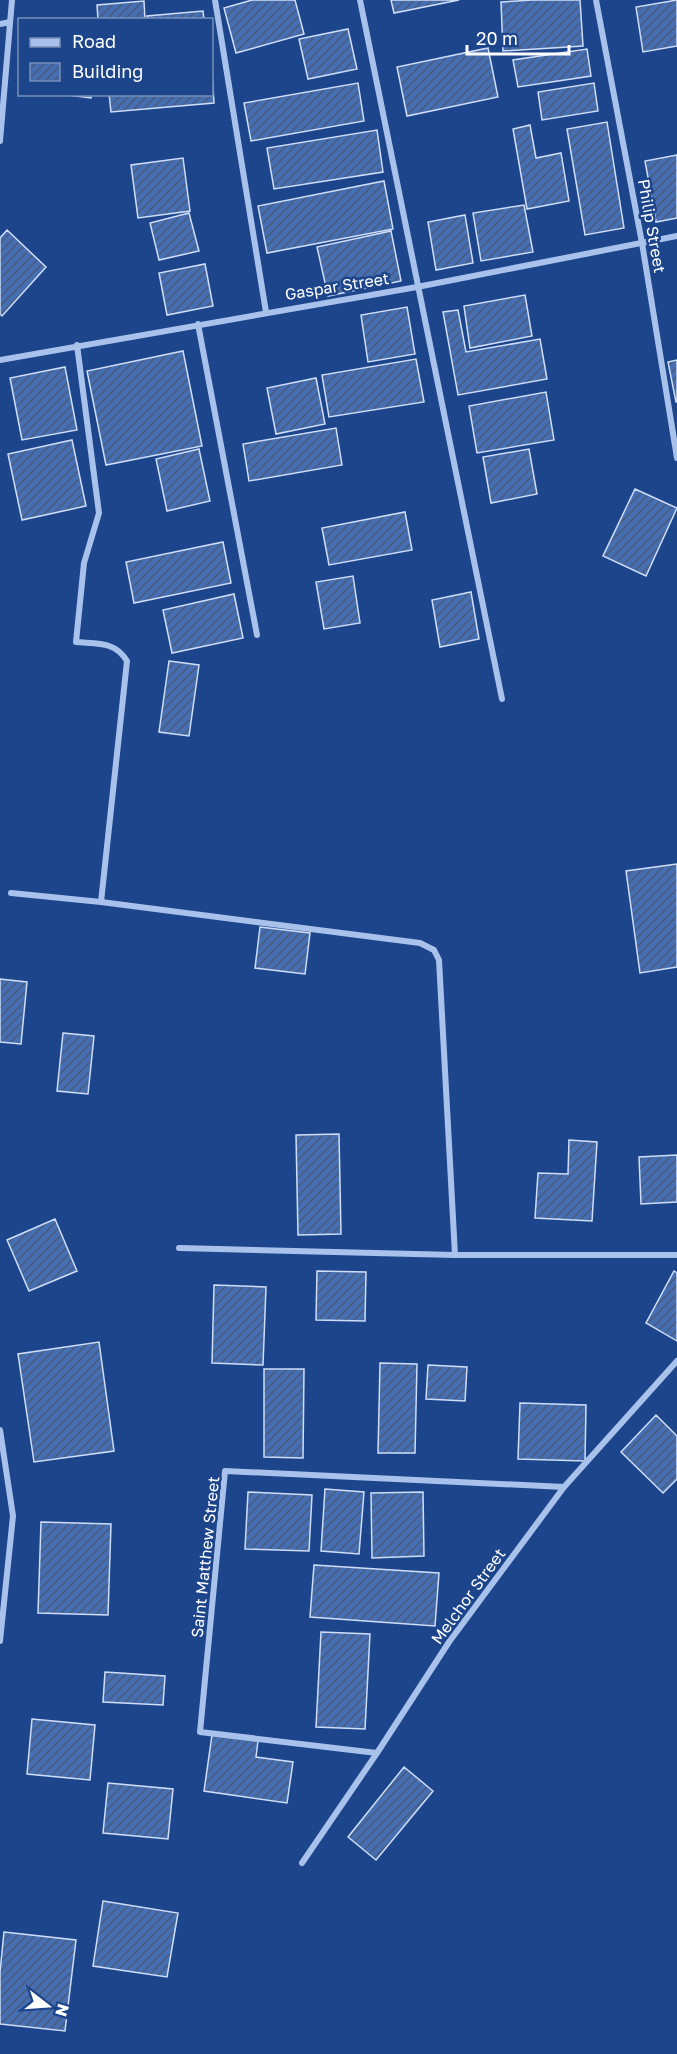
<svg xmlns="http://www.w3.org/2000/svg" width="677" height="2054" font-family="'Golos Text',sans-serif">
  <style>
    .building { fill: url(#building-hatch); stroke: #cedef9; stroke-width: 1.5 }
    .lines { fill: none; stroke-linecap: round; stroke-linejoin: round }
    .street { stroke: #a9c2ec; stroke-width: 6 }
    .labels { text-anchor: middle; stroke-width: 5; stroke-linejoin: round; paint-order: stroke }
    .street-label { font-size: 16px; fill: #fff; stroke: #1d458b }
  </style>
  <defs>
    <pattern id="building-hatch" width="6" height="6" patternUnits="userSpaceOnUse" patternTransform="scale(1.5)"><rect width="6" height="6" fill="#466eb2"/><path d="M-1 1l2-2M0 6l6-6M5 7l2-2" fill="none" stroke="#495b7a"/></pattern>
  </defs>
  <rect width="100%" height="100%" fill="#1d458b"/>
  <path class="building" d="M 252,0 L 295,0 L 304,34 L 236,53 L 224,8 Z
    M 391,0 L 459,0 L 394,13 Z
    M 532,0 L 580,0 L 583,46 L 503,51 L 501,2 Z
    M 677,0 L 677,46 L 643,52 L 636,7 Z
    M 144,1 L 145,20 L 98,20 L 97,5 Z
    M 203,11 L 204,20 L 148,20 L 147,16 Z
    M 348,29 L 357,69 L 308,79 L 299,39 Z
    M 488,48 L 498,97 L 407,116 L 397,67 Z
    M 587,49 L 591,76 L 518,87 L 513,60 Z
    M 212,70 L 214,103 L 111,112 L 109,94 L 212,94 Z
    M 358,83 L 364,121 L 251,141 L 244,103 Z
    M 594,83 L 598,111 L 542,120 L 538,92 Z
    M 59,94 L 91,94 L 91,98 Z
    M 607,122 L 624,228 L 585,235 L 567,129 Z
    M 530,125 L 536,158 L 561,153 L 569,201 L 527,209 L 513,129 Z
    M 377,130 L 383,172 L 274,189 L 267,148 Z
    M 677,155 L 677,218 L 656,222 L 645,161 Z
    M 183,158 L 190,211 L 138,218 L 131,165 Z
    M 384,181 L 393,229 L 267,253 L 258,206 Z
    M 524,205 L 533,252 L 481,261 L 473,213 Z
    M 189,213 L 199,251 L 159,260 L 150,223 Z
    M 465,215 L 473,263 L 436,270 L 428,222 Z
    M 7,230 L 46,267 L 2,316 L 0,314 L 0,238 Z
    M 391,231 L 401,281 L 328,296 L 317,247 Z
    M 205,264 L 213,306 L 167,315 L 159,273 Z
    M 525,295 L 532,336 L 470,348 L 464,306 Z
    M 407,307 L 415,354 L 368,362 L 361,315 Z
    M 458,310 L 466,352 L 540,339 L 547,379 L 458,395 L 443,312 Z
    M 183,351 L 202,446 L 106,465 L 87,371 Z
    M 416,359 L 424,402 L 329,417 L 322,375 Z
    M 677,360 L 677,402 L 676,402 L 668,362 Z
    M 65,367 L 77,430 L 22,440 L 10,378 Z
    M 316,378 L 325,424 L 276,434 L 267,388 Z
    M 546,392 L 554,440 L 477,453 L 469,406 Z
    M 336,428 L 342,465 L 249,481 L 243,444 Z
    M 72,440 L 86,506 L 22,520 L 8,454 Z
    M 199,449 L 210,501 L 167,511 L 156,459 Z
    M 529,449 L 537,494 L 491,503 L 483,457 Z
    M 635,489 L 677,508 L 646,576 L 603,556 Z
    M 405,512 L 412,550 L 329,565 L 322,528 Z
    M 223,542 L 231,583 L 134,603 L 126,562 Z
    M 353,576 L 360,623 L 324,629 L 316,582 Z
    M 471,592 L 479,639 L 440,647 L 432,600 Z
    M 234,594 L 243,638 L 172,653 L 163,610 Z
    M 169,661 L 199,665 L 189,736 L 159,732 Z
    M 677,864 L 677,967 L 640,973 L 626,871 Z
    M 260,927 L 310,933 L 305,974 L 255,968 Z
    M 0,979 L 27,982 L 21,1044 L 0,1042 Z
    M 63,1033 L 94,1036 L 88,1094 L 57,1091 Z
    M 339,1134 L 341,1234 L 298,1235 L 296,1135 Z
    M 569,1140 L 597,1142 L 592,1221 L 535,1218 L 538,1173 L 568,1174 Z
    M 677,1155 L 677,1202 L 641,1204 L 639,1157 Z
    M 55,1219 L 77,1271 L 29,1291 L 7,1240 Z
    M 317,1271 L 366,1272 L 365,1321 L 316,1320 Z
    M 674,1271 L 677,1273 L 677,1341 L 646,1323 Z
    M 214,1285 L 266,1287 L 263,1365 L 212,1363 Z
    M 99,1342 L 114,1451 L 34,1462 L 18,1354 Z
    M 380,1363 L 417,1364 L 415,1453 L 378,1453 Z
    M 428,1365 L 467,1367 L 465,1401 L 426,1399 Z
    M 264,1369 L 304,1369 L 303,1458 L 264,1457 Z
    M 520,1403 L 586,1405 L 585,1461 L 518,1459 Z
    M 656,1415 L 677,1436 L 677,1479 L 663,1493 L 621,1452 Z
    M 325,1489 L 364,1492 L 359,1554 L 321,1551 Z
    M 248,1492 L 312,1495 L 309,1551 L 245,1549 Z
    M 423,1492 L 424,1556 L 372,1558 L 371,1493 Z
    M 41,1522 L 111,1524 L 108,1615 L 38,1613 Z
    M 314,1565 L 439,1573 L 435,1626 L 310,1617 Z
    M 321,1632 L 370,1634 L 365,1729 L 316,1727 Z
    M 105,1672 L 165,1676 L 163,1705 L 103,1702 Z
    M 32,1719 L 95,1725 L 90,1780 L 27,1774 Z
    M 212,1735 L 258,1741 L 256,1757 L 293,1762 L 287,1803 L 204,1791 Z
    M 404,1767 L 433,1791 L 376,1860 L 348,1837 Z
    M 108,1783 L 173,1789 L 168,1839 L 103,1833 Z
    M 103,1901 L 178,1913 L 167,1977 L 93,1966 Z
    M 4,1932 L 76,1940 L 65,2031 L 0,2024 L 0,1972 Z"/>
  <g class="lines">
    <path class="street" d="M 215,0 L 266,312
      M 360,0 L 502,699
      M 596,0 L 642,243 L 677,458
      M 0,24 L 10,22
      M 0,141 L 12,0
      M 198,324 L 257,635
      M 77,345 L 99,513 L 84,563 L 76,642 C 97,644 115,641 127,661 L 101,902 L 420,943 L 434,950 L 439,960 L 455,1255
      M 0,360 L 417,287 L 677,236
      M 11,893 L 101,902
      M 179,1248 L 455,1255 L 677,1255
      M 0,1430 L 13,1516 L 0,1641
      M 377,1753 L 200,1732 L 225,1471 L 564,1487
      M 302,1863 L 377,1753 L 449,1642 L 564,1487 L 677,1361"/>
  </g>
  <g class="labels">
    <g class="street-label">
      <text transform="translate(652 226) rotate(80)" y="6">Philip Street</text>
      <text transform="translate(337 286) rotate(-9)" y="6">Gaspar Street</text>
      <text transform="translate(205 1557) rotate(-84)" y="6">Saint Matthew Street</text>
      <text transform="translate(468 1596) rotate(-54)" y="6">Melchor Street</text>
    </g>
  </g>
  <rect x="18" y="18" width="195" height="78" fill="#1d458b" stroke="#778fb9" stroke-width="1.5"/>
  <rect x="30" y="38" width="30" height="9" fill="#a9c2ec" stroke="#778fb9" stroke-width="1.5"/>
  <text x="72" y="48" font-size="18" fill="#ffffff">Road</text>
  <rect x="30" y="63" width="30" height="18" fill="url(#building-hatch)" stroke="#778fb9" stroke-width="1.5"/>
  <text x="72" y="78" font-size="18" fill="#ffffff">Building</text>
  <g transform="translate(48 2006) rotate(107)" stroke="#1d458b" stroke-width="4.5" paint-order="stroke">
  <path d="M0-4.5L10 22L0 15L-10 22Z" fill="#ffffff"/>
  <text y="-9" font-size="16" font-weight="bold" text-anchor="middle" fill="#ffffff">N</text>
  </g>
  <path d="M467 45v9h102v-9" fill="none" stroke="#ffffff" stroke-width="3"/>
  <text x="476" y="45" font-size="18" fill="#ffffff" stroke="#1d458b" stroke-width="4.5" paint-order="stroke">20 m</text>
</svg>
